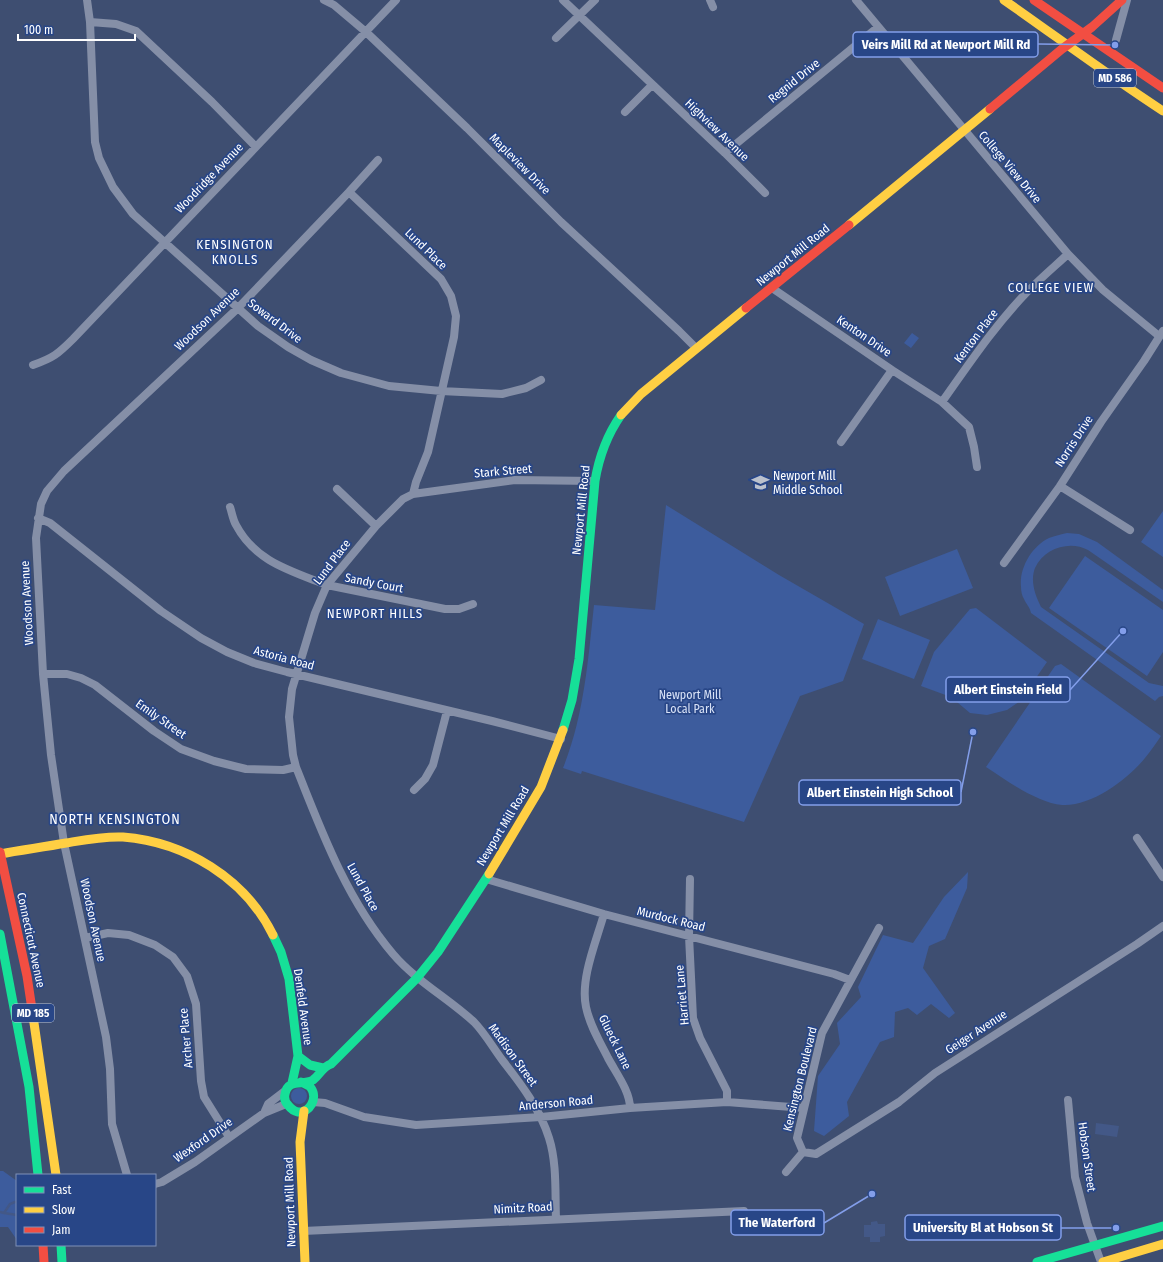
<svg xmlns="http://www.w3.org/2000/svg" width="1163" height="1262" font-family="'Fira Sans Condensed',sans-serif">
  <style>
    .green { fill: #3d5c9d }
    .water { fill: #435887 }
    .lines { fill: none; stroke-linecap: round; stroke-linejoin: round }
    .stream { stroke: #435887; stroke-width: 2.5 }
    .street { stroke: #858fa7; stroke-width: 8 }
    .fast { stroke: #16e098; stroke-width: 9 }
    .slow { stroke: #ffcf43; stroke-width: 9 }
    .jam { stroke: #f24e42; stroke-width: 9 }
    .labels { text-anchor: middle; stroke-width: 3.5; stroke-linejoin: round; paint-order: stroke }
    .shield { fill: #284687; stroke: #bec8db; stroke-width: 1 }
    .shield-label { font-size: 11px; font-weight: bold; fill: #fff }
    .street-label { font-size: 12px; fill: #fff; stroke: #284687 }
    .poi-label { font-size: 12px; fill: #fff; stroke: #284687; text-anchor: start }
    .park-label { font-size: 12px; fill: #d8e2f7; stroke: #284687 }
    .neighbourhood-label { font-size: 13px; letter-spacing: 1px; fill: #fff; stroke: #284687 }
    .quarter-label { font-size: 14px; letter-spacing: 1px; fill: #fff; stroke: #284687 }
    .leader { fill: none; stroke: #839eea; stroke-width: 1.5 }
    .callout-dot { fill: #839eea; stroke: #284687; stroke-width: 1.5 }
    .callout { fill: #284687; stroke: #839eea; stroke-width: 1.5 }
    .callout-label { font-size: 13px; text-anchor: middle; font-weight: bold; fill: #fff }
  </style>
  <rect width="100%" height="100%" fill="#3e4e71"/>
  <path class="green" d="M 912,333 L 919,338 L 911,348 L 904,343 Z
    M 666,505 L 779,575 L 864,624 L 843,681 L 800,696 L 744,822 L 582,771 L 581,774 L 563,768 C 584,716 588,661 594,605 L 655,610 Z
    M 1163,511 L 1163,557 L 1141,542 Z
    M 1067,533 L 1079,534 L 1097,542 L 1163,590 L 1163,602 L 1088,550 C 1070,540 1044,548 1035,568 C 1030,581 1035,595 1041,607 L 1149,683 L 1163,686 L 1163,696 L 1159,697 L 1155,701 L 1031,613 C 1030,607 1026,604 1024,599 C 1022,596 1021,591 1021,587 C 1019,568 1032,546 1049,538 C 1055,536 1061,534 1067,533 Z
    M 957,549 L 973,588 L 900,616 L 885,577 Z
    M 1085,556 L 1163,610 L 1163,652 L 1147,676 L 1049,608 Z
    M 976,608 L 1047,662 L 1020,701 L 1007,710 L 987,715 L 970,713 L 951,697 L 921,686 L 934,652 L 970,609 Z
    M 878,619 L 930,640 L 914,679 L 862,659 Z
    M 1061,664 L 1161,736 C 1156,743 1151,751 1145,758 C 1128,779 1091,807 1062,805 C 1038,803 1007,781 986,767 L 1055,666 Z
    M 968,872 L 967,888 L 945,939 L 929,946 L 923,968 L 955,1013 L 949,1018 L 931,1004 L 917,1015 L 908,1008 L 895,1012 L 894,1037 L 880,1042 L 847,1102 L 849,1116 L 824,1136 L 814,1131 L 818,1076 L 840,1044 L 837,1023 L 861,997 L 858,987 L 883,935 L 913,943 L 944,897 Z
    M291 1096a8 8 0 1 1 16 0a8 8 0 1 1-16 0Z
    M 0,1171 L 3,1171 L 17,1181 L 17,1240 L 8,1227 L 0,1227 Z"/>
  <path class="water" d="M 1096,1123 L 1119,1126 L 1117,1137 L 1095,1134 Z
    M 877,1221 L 878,1224 L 885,1224 L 885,1236 L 880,1237 L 880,1242 L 870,1242 L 870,1237 L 864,1237 L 864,1225 L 871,1225 L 871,1222 Z"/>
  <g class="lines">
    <path class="stream" d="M 0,1212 L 4,1213 L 10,1204 L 15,1202
      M 4,1213 L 17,1215"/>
    <path class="street" d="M 87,0 L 90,22 L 95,142 L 99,158 L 113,187 L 133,214 L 258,326 L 288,347 L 311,360 L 341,373 L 389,386 L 441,391 L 502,394 L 526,388 L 541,380
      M 324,0 L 334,5 L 366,32 L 467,128 L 561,222 L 679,331 L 696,348
      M 563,0 L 725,153 L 765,193
      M 710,0 L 713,7
      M 856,0 L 1068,254 L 1103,290 L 1159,336
      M 90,22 L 116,24 L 136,31 L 212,102 L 255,146
      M 556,38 L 595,0
      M 1116,40 L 1127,0
      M 625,112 L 652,85
      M 725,153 L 878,27
      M 349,192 L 441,279 L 451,296 L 456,316 L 454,337 L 428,452 L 416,482 L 413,494 L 403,499 L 376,526 L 327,585 L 315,613 L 292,689 L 289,717 L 293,755 L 296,767 C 322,833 347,900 393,954 C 416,981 448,998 474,1022 C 484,1032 494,1049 503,1061 C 521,1084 540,1109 549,1138 C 557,1163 555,1192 556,1219
      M 772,288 L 892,370 L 942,402 L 969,427 L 974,447 L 977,467
      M 33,365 C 53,358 58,354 73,339 L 396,0
      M 942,402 C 969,364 995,325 1028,291 C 1041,278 1055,266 1068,254
      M 841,442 L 892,370
      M 1060,486 L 1130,530
      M 337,489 L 376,526
      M 413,494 L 515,480 L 595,481
      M 230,507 C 232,513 233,520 236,525 C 254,559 285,569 319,582 L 327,585 L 445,609 L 459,609 L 473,604
      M 38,518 L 50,523 L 161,611 L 201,638 L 227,652 L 254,663 L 287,672 L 492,721 L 561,739
      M 1004,563 L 1060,486 L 1101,422 L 1144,361 L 1163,331
      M 43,674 L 67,674 L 81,678 L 95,685 L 154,731 L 181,749 L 214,761 L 246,769 L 283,770 L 296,767
      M 414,790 L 425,779 L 433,765 L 447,711
      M 1137,838 L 1163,877
      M 486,879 L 604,914 L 834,974 L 850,980
      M 690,879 L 689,936 L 693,1018 L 700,1038 L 727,1091 L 727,1102
      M 604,914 C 596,942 580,979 586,1007 C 590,1026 600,1042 608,1058 C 616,1073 630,1091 630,1108
      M 85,938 L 108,933 L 129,935 L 155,945 L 173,957 L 187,976 L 196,1004 L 201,1081 L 204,1097 L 229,1137
      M 1068,1100 L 1075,1177 L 1087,1223 L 1101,1262
      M 313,1102 L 325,1103 L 364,1117 L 416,1125 L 541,1117 L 630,1108 L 727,1102 L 804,1108
      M 264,1113 L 268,1104 L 285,1091
      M 803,1152 L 816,1154 L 899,1102 L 935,1073 L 1137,944 L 1163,926
      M 803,1152 L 797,1138 L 822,1033 L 879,928
      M 786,1172 L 803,1152
      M 127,1175 L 112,1124 L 110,1069 L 106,1037 L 64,843 L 51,755 L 43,674 L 36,538 L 41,504 L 47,491 L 64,471 L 238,308 L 349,192 L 378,160
      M 155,1184 L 162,1182 L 195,1162 L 264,1113 L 286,1104
      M 303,1231 L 744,1211"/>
    <path class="fast" d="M 563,730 L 572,700 L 579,659 L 595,481 C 599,457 607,435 621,415
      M 0,934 L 29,1087 L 38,1175
      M 273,935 L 281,952 L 289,979 L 298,1056 L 292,1083
      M 298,1056 L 310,1065 L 323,1068
      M 301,1082 C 305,1084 309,1085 311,1088 C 318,1098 310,1113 298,1112 C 293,1111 291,1109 288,1105 C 285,1102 284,1098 285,1094 C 288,1078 303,1086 313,1080 C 320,1075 322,1067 331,1064 L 417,978 L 438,952 L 489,874
      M 61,1245 L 62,1262
      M 1037,1262 L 1163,1226"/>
    <path class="slow" d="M 1004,0 C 1057,37 1109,76 1163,111
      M 849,225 L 990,109
      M 621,415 L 641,394 L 746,308
      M 0,854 C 22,850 44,847 66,843 C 84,840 104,836 123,837 C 185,842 245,878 273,935
      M 489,874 L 541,787 L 563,730
      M 33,1016 L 56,1175
      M 304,1111 L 300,1142 L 305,1262
      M 1103,1262 L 1163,1244"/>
    <path class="jam" d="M 1034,0 L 1163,88
      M 990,109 L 1062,49 L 1092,27 L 1122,0
      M 746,308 L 849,225
      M 0,852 L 27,976 L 33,1016
      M 43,1245 L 44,1262"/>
  </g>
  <defs>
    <symbol id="school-bare" viewBox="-9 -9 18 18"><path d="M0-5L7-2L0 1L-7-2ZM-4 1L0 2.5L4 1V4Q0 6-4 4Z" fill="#bbc1cd" stroke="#284687" stroke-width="2.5" paint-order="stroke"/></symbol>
  </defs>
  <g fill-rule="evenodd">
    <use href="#school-bare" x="748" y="470" width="25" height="25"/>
  </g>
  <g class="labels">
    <g class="shield">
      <rect x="1094" y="69" width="42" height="18" rx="3"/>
      <rect x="12" y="1004" width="42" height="18" rx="3"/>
    </g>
    <g class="shield-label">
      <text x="1115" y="82">MD 586</text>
      <text x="33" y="1017">MD 185</text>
    </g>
    <g class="street-label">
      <text transform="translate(794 81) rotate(-39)" y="4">Regnid Drive</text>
      <text transform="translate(717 130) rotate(44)" y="4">Highview Avenue</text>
      <text transform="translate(520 164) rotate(45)" y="4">Mapleview Drive</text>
      <text transform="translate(1010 167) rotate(50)" y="4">College View Drive</text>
      <text transform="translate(209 178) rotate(-46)" y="4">Woodridge Avenue</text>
      <text transform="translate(426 249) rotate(44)" y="4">Lund Place</text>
      <text transform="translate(793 255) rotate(-39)" y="4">Newport Mill Road</text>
      <text transform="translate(207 319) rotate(-44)" y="4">Woodson Avenue</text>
      <text transform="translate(275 321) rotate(37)" y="4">Soward Drive</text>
      <text transform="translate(864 336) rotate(34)" y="4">Kenton Drive</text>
      <text transform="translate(976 336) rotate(-53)" y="4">Kenton Place</text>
      <text transform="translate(1074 441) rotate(-57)" y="4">Norris Drive</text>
      <text transform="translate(503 471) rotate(-5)" y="4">Stark Street</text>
      <text transform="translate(581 510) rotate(-84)" y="4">Newport Mill Road</text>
      <text transform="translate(332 562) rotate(-53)" y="4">Lund Place</text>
      <text transform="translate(374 583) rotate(11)" y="4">Sandy Court</text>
      <text transform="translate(27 603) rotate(-93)" y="4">Woodson Avenue</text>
      <text transform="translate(284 658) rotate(15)" y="4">Astoria Road</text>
      <text transform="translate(161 719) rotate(35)" y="4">Emily Street</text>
      <text transform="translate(503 826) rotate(-59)" y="4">Newport Mill Road</text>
      <text transform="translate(363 887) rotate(61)" y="4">Lund Place</text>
      <text transform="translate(671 919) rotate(14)" y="4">Murdock Road</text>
      <text transform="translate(93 920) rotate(78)" y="4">Woodson Avenue</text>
      <text transform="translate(31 940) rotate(78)" y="4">Connecticut Avenue</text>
      <text transform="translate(682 995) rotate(-95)" y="4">Harriet Lane</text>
      <text transform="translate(303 1007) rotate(82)" y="4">Denfeld Avenue</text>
      <text transform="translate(976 1032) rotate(-33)" y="4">Geiger Avenue</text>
      <text transform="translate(186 1038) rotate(-95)" y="4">Archer Place</text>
      <text transform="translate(615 1042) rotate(64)" y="4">Glueck Lane</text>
      <text transform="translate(513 1055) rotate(54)" y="4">Madison Street</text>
      <text transform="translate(800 1079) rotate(-76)" y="4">Kensington Boulevard</text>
      <text transform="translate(556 1103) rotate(-5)" y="4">Anderson Road</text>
      <text transform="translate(203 1140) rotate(-35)" y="4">Wexford Drive</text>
      <text transform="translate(1087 1157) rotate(82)" y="4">Hobson Street</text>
      <text transform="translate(290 1202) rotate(-92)" y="4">Newport Mill Road</text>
      <text transform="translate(523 1208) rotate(-3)" y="4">Nimitz Road</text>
    </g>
    <g class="poi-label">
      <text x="773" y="480">Newport Mill<tspan x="773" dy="14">Middle School</tspan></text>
    </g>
    <g class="park-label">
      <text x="690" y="699">Newport Mill<tspan x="690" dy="14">Local Park</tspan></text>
    </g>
    <g class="neighbourhood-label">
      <text x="235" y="249">KENSINGTON<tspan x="235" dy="15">KNOLLS</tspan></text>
      <text x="1051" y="292">COLLEGE VIEW</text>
      <text x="375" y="618">NEWPORT HILLS</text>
    </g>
    <g class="quarter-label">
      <text x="115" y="824">NORTH KENSINGTON</text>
    </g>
  </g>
  <path class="leader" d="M1115 45L1038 44M1123 631L1070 690M973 732L961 792M872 1194L824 1223M1116 1228L1061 1228"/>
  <g class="callout-dot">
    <circle cx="1115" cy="45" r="4"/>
    <circle cx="1123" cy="631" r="4"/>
    <circle cx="973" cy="732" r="4"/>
    <circle cx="872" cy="1194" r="4"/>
    <circle cx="1116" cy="1228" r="4"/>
  </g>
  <g class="callout">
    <rect x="853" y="32" width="185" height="25" rx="4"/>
    <rect x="946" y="677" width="124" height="25" rx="4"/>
    <rect x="799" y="780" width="162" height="25" rx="4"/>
    <rect x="731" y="1210" width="93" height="25" rx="4"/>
    <rect x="905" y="1215" width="156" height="25" rx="4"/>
  </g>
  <g class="callout-label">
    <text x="946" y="49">Veirs Mill Rd at Newport Mill Rd</text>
    <text x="1008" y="694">Albert Einstein Field</text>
    <text x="880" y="797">Albert Einstein High School</text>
    <text x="777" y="1227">The Waterford</text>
    <text x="983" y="1232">University Bl at Hobson St</text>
  </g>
  <rect x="16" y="1174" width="140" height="72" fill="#284687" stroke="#7e90b7"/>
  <rect x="24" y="1187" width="20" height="6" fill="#16e098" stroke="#7e90b7"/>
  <text x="52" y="1194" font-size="12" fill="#ffffff">Fast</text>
  <rect x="24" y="1207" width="20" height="6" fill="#ffcf43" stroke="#7e90b7"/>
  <text x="52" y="1214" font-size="12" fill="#ffffff">Slow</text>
  <rect x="24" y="1227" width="20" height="6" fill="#f24e42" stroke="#7e90b7"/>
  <text x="52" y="1234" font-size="12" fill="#ffffff">Jam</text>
  <path d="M18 34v6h117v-6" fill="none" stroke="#ffffff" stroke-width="2"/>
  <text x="24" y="34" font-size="12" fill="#ffffff" stroke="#284687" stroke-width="3" paint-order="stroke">100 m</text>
</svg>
